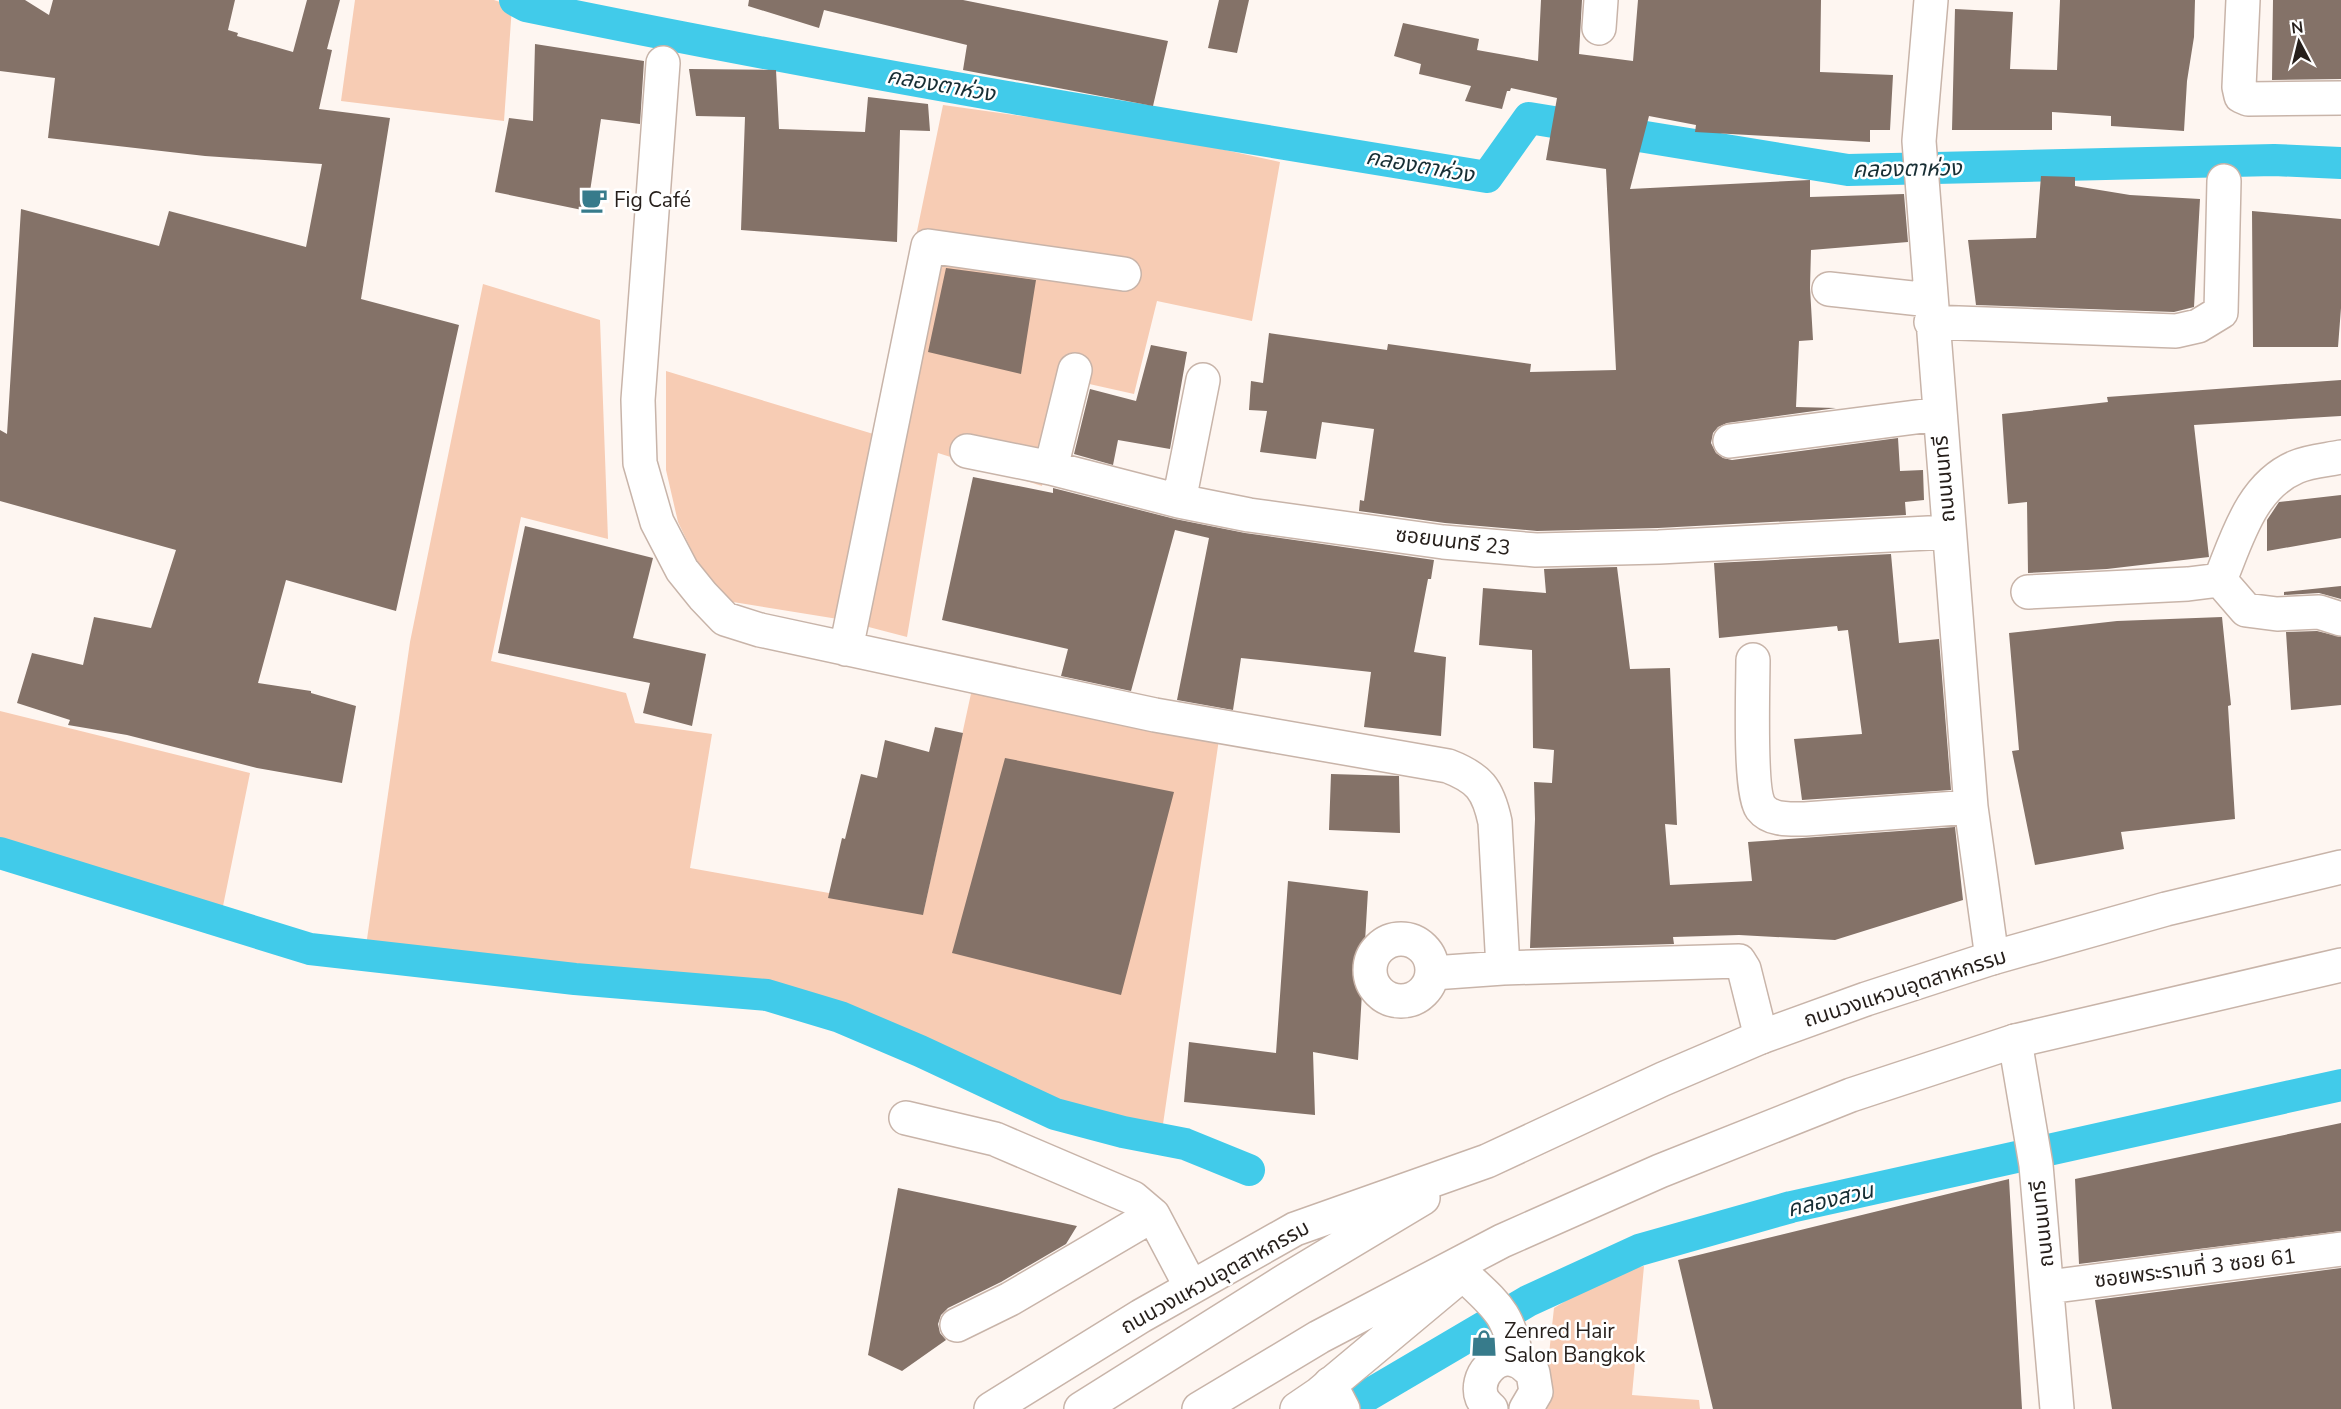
<svg xmlns="http://www.w3.org/2000/svg" width="2341" height="1409" font-family="'Nunito Sans','Noto Sans Thai',sans-serif">
  <style>
    .green { fill: #f7ccb4 }
    .lines { fill: none; stroke-linecap: round; stroke-linejoin: round }
    .canal { stroke: #41cbea; stroke-width: 32 }
    .building { fill: #847268 }
    .minor-casing { stroke: #c8b4a9; stroke-width: 36 }
    .major-casing { stroke: #c8b4a9; stroke-width: 36 }
    .minor { stroke: #fff; stroke-width: 33 }
    .major { stroke: #fff; stroke-width: 33 }
    .labels { text-anchor: middle; stroke-width: 5; stroke-linejoin: round; paint-order: stroke }
    .poi-label { font-size: 21px; fill: #261f1b; stroke: #fff; text-anchor: start }
    .street-label { font-size: 21px; fill: #261f1b; stroke: #fff }
    .water-label { font-size: 22px; font-style: italic; fill: #172e34; stroke: #fff }
  </style>
  <rect width="100%" height="100%" fill="#fef6f1"/>
  <path class="green" d="M 355,0 L 494,0 L 512,6 L 504,121 L 341,101 Z
    M 943,105 L 1152,134 L 1280,162 L 1252,321 L 1157,301 L 1134,394 L 1058,377 L 1042,486 L 938,453 L 907,637 L 838,619 L 733,602 L 701,570 L 678,522 L 666,470 L 666,371 L 880,436 L 895,338 Z
    M 483,284 L 600,320 L 608,539 L 521,517 L 491,661 L 626,693 L 635,723 L 712,734 L 690,868 L 924,910 L 972,689 L 1219,739 L 1162,1131 L 1071,1112 L 885,1027 L 785,991 L 657,972 L 366,946 L 410,642 Z
    M 0,711 L 250,773 L 222,911 L 0,842 Z
    M 1644,1266 L 1632,1395 L 1699,1400 L 1700,1409 L 1543,1409 L 1554,1308 L 1612,1273 Z"/>
  <g class="lines">
    <path class="canal" d="M 515,0 L 526,6 C 845,72 1166,125 1487,177 L 1529,118 L 1848,170 L 2274,160 L 2341,163
      M 0,853 L 310,949 L 575,979 L 767,995 L 840,1017 L 920,1051 L 1055,1114 L 1123,1132 L 1185,1144 L 1249,1170
      M 1353,1404 L 1528,1301 L 1639,1250 L 1791,1207 L 2341,1085"/>
  </g>
  <path class="building" d="M 0,0 L 25,0 L 49,15 L 53,0 L 235,0 L 228,30 L 238,33 L 237,36 L 293,52 L 307,0 L 340,0 L 327,49 L 332,50 L 319,109 L 390,118 L 361,299 L 459,325 L 396,611 L 286,580 L 258,683 L 311,691 L 311,693 L 356,706 L 342,783 L 257,768 L 127,735 L 68,725 L 70,720 L 17,703 L 32,653 L 83,665 L 94,617 L 151,628 L 176,550 L 0,501 L 0,430 L 7,434 L 21,209 L 159,246 L 169,211 L 306,247 L 322,164 L 205,156 L 48,138 L 55,78 L 0,71 Z
    M 749,0 L 963,0 L 1168,41 L 1153,106 L 963,70 L 967,45 L 824,10 L 819,28 L 748,6 Z
    M 1219,0 L 1249,0 L 1237,53 L 1208,48 Z
    M 1541,0 L 1582,0 L 1579,54 L 1633,61 L 1638,0 L 1821,0 L 1820,72 L 1893,75 L 1890,130 L 1870,130 L 1870,142 L 1695,132 L 1696,125 L 1649,116 L 1630,189 L 1810,180 L 1810,197 L 1904,194 L 1908,242 L 1811,250 L 1810,288 L 1813,340 L 1799,341 L 1796,407 L 1836,408 L 1727,423 L 1718,427 L 1713,433 L 1711,443 L 1716,453 L 1723,458 L 1732,460 L 1898,438 L 1900,471 L 1923,470 L 1924,500 L 1905,502 L 1906,515 L 1658,528 L 1537,531 L 1445,523 L 1359,511 L 1360,500 L 1364,501 L 1374,429 L 1322,422 L 1316,459 L 1260,452 L 1267,411 L 1249,410 L 1251,381 L 1263,383 L 1269,333 L 1387,350 L 1388,344 L 1531,364 L 1530,372 L 1616,370 L 1606,169 L 1546,160 L 1557,98 L 1511,88 L 1510,91 L 1507,91 L 1502,109 L 1465,101 L 1471,86 L 1419,74 L 1421,64 L 1394,56 L 1403,23 L 1479,39 L 1477,50 L 1538,61 Z
    M 2060,0 L 2195,0 L 2194,37 L 2187,81 L 2184,131 L 2111,126 L 2111,116 L 2052,112 L 2052,130 L 1952,130 L 1955,9 L 2013,12 L 2010,69 L 2057,70 Z
    M 2273,0 L 2341,0 L 2341,79 L 2272,80 Z
    M 535,44 L 644,61 L 640,124 L 601,119 L 587,211 L 495,192 L 509,118 L 533,121 Z
    M 689,69 L 776,70 L 779,129 L 865,132 L 868,97 L 928,104 L 930,131 L 900,130 L 897,242 L 741,230 L 745,117 L 696,116 Z
    M 2041,176 L 2075,177 L 2075,186 L 2130,195 L 2200,199 L 2194,307 L 2174,312 L 1976,305 L 1968,240 L 2036,238 Z
    M 2252,211 L 2341,219 L 2341,308 L 2338,347 L 2253,347 Z
    M 946,268 L 1036,280 L 1021,374 L 928,352 Z
    M 1151,345 L 1187,352 L 1170,449 L 1118,440 L 1113,465 L 1074,454 L 1090,389 L 1136,401 Z
    M 2341,380 L 2341,416 L 2194,425 L 2209,557 L 2107,569 L 2028,573 L 2027,502 L 2008,504 L 2002,414 L 2108,402 L 2107,397 Z
    M 973,477 L 1053,493 L 1053,488 L 1175,519 L 1245,533 L 1434,560 L 1431,579 L 1428,579 L 1414,652 L 1446,657 L 1441,736 L 1364,727 L 1371,672 L 1241,658 L 1233,710 L 1177,700 L 1209,538 L 1175,530 L 1131,691 L 1061,676 L 1068,649 L 942,620 Z
    M 2341,495 L 2341,538 L 2267,551 L 2267,520 L 2279,502 Z
    M 525,526 L 653,558 L 633,638 L 706,654 L 692,726 L 643,713 L 650,683 L 498,653 Z
    M 1891,554 L 1899,643 L 1939,639 L 1951,790 L 1802,800 L 1794,739 L 1862,734 L 1848,630 L 1838,631 L 1837,626 L 1719,638 L 1714,563 Z
    M 1617,567 L 1630,669 L 1670,668 L 1677,825 L 1665,824 L 1670,885 L 1752,881 L 1748,842 L 1955,827 L 1963,900 L 1835,940 L 1739,935 L 1673,937 L 1674,944 L 1530,948 L 1535,819 L 1534,782 L 1552,783 L 1554,750 L 1533,748 L 1532,650 L 1479,645 L 1483,588 L 1546,593 L 1544,569 Z
    M 2341,586 L 2341,599 L 2319,593 L 2284,595 L 2284,592 Z
    M 2222,617 L 2231,705 L 2228,706 L 2235,819 L 2121,832 L 2124,849 L 2035,865 L 2012,751 L 2019,750 L 2009,633 L 2117,621 Z
    M 2317,631 L 2341,637 L 2341,705 L 2291,710 L 2286,632 Z
    M 935,727 L 963,733 L 923,915 L 828,898 L 842,838 L 845,839 L 861,774 L 877,778 L 885,740 L 929,752 Z
    M 1005,758 L 1174,792 L 1121,995 L 952,953 Z
    M 1331,774 L 1399,776 L 1400,833 L 1329,830 Z
    M 1288,881 L 1368,891 L 1358,1060 L 1313,1052 L 1315,1115 L 1184,1102 L 1189,1042 L 1276,1053 Z
    M 2341,1123 L 2341,1231 L 2079,1264 L 2075,1179 Z
    M 2009,1179 L 2022,1409 L 1713,1409 L 1678,1260 Z
    M 898,1188 L 1077,1226 L 1066,1244 L 1001,1282 L 948,1308 L 941,1315 L 938,1324 L 940,1333 L 946,1340 L 902,1371 L 868,1355 Z
    M 2341,1268 L 2341,1409 L 2112,1409 L 2095,1300 Z"/>
  <g class="lines">
    <defs>
      <path id="minor" d="M 1931,0 L 1919,141 L 1971,807 L 1992,958
        M 2243,0 L 2239,87 L 2241,96 L 2248,99 L 2341,98
        M 1599,28 L 1601,0
        M 663,63 L 638,400 L 640,463 L 657,522 L 682,570 L 703,596 L 725,619 L 760,630 L 1155,715 L 1448,766 C 1479,778 1488,789 1495,822 L 1503,968 L 1739,961 L 1744,969 L 1761,1037
        M 1829,289 L 1930,300
        M 1931,322 L 2176,331 L 2198,326 L 2221,312 L 2224,181
        M 1730,441 L 1939,414
        M 967,451 L 1051,468 L 1179,501 L 1249,515 L 1443,542 L 1536,550 L 1659,547 L 1948,532
        M 1051,468 L 1075,370
        M 1179,501 L 1203,380
        M 2220,580 C 2237,539 2251,486 2296,467 C 2309,461 2327,460 2341,457
        M 2028,592 L 2188,584 L 2220,580 L 2246,610 L 2277,614 L 2319,612 L 2341,619
        M 846,649 L 928,246 L 1124,274
        M 1753,660 C 1753,686 1749,792 1761,808 C 1771,821 1791,819 1805,819 L 1971,807
        M1370 970a31 31 0 1 1 62 0a31 31 0 1 1-62 0Z
        M 1433,973 L 1503,968
        M 2015,1041 L 2036,1165 L 2057,1409
        M 906,1118 L 995,1139 L 1133,1198 L 1153,1215 L 1191,1287
        M 1463,1274 C 1497,1306 1509,1313 1517,1361
        M 2048,1287 L 2341,1249
        M 957,1325 L 1010,1299 L 1153,1215
        M 1330,1384 L 1343,1409
        M 1491,1409 C 1488,1406 1483,1401 1482,1398 C 1474,1377 1496,1352 1517,1361 C 1523,1363 1528,1369 1533,1373 L 1536,1392 L 1526,1409"/>
      <path id="major" d="M 991,1409 L 1141,1316 L 1295,1229 L 1487,1161 L 1663,1079 L 1761,1037 L 1866,999 L 1992,958 L 2166,909 L 2341,867
        M 1081,1409 L 1288,1279 L 1423,1198
        M 1199,1409 L 1319,1337 L 1502,1241 L 1660,1171 L 1851,1095 L 2015,1041 L 2341,965
        M 1297,1409 L 1319,1394 L 1452,1283"/>
    </defs>
    <use href="#minor" class="minor-casing"/>
    <use href="#major" class="major-casing"/>
    <use href="#minor" class="minor"/>
    <use href="#major" class="major"/>
  </g>
  <defs>
    <symbol id="cafe-bare" viewBox="-9 -9 18 18"><path d="M-5.5-4.5H6V0H3Q3 3.5 0 3.5H-2.5Q-5.5 3.5-5.5 0ZM3-3.2v2h1.7v-2ZM-6 4.5H4V6H-6Z" fill="#377b8b" stroke="#fff" stroke-width="2.5" paint-order="stroke"/></symbol>
    <symbol id="shop-bare" viewBox="-9 -9 18 18"><path d="M-5-2.5h2.3a2.7 3.5 0 0 1 5.4 0H5L5.5 6h-11ZM-1.5-2.5h3a1.5 2.3 0 0 0-3 0Z" fill="#377b8b" stroke="#fff" stroke-width="2.5" paint-order="stroke"/></symbol>
  </defs>
  <g fill-rule="evenodd">
    <use href="#cafe-bare" x="575" y="181" width="38" height="38"/>
    <use href="#shop-bare" x="1465" y="1324" width="38" height="38"/>
  </g>
  <g class="labels">
    <g class="poi-label">
      <text x="614" y="207">Fig Café</text>
      <text x="1504" y="1338">Zenred Hair<tspan x="1504" dy="24">Salon Bangkok</tspan></text>
    </g>
    <g class="street-label">
      <text transform="translate(1944 479) rotate(-95)" y="7">ถนนนนทรี</text>
      <text transform="translate(1453 541) rotate(7)" y="7">ซอยนนทรี 23</text>
      <text transform="translate(1905 988) rotate(-18)" y="7">ถนนวงแหวนอุตสาหกรรม</text>
      <text transform="translate(2042 1224) rotate(-96)" y="7">ถนนนนทรี</text>
      <text transform="translate(2195 1268) rotate(-7)" y="7">ซอยพระรามที่ 3 ซอย 61</text>
      <text transform="translate(1215 1277) rotate(-29)" y="7">ถนนวงแหวนอุตสาหกรรม</text>
    </g>
    <g class="water-label">
      <text transform="translate(941 84) rotate(10)" y="8">คลองตาห่วง</text>
      <text transform="translate(1420 165) rotate(10)" y="8">คลองตาห่วง</text>
      <text transform="translate(1907 168) rotate(-1)" y="8">คลองตาห่วง</text>
      <text transform="translate(1830 1199) rotate(-13)" y="8">คลองสวน</text>
    </g>
  </g>
  <g transform="translate(2299 42) rotate(353)" stroke="#ffffff" stroke-width="4.5" paint-order="stroke">
  <path d="M0-4.5L10 22L0 15L-10 22Z" fill="#261f1b"/>
  <text y="-9" font-size="16" font-weight="bold" text-anchor="middle" fill="#261f1b">N</text>
  </g>
</svg>
